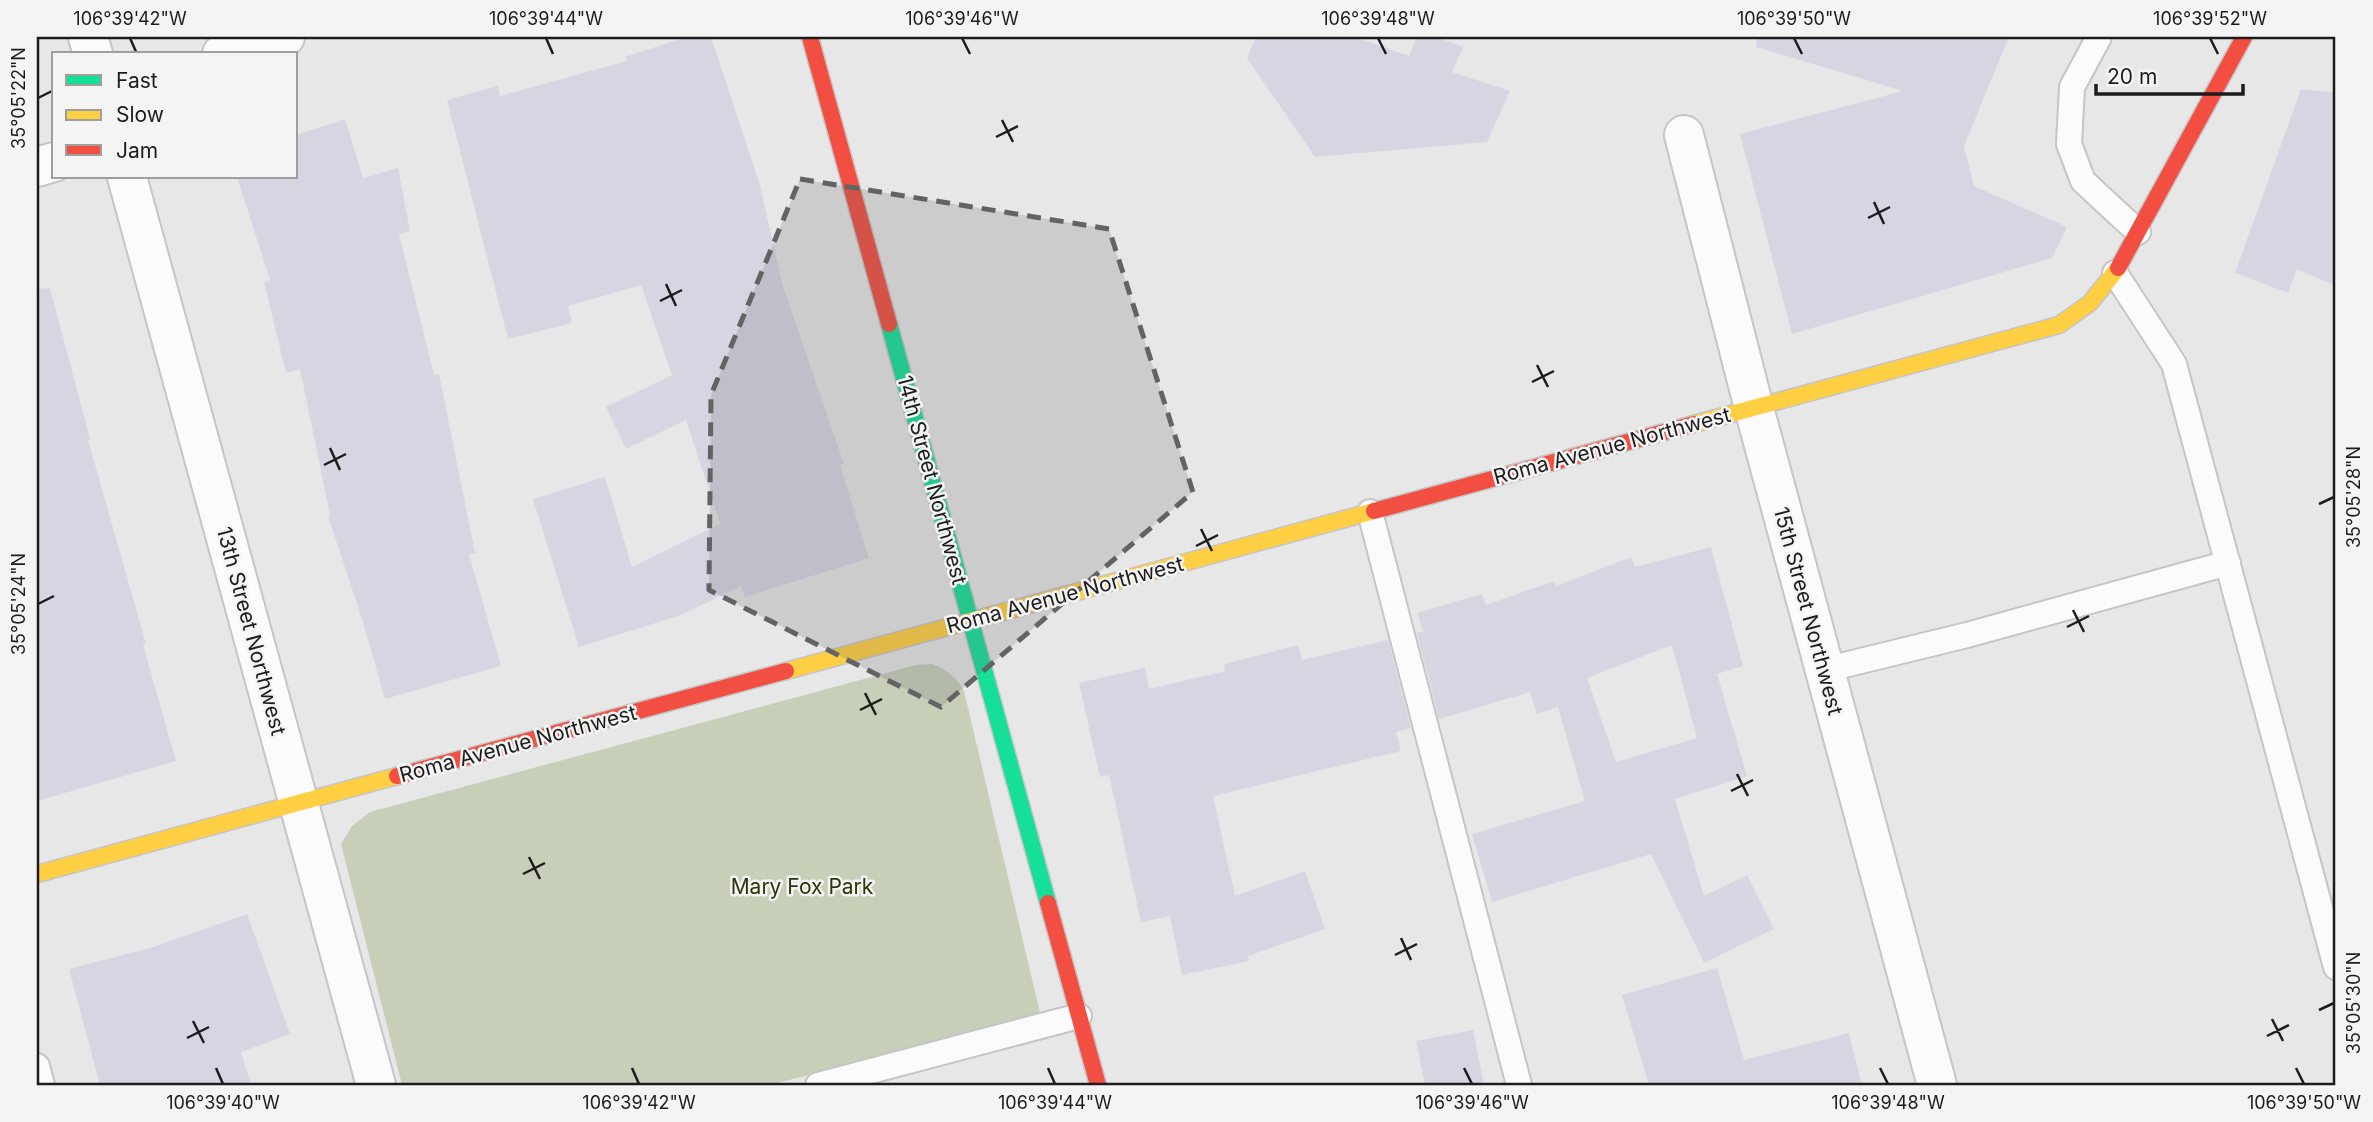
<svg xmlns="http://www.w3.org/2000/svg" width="2373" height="1122" font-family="Inter,sans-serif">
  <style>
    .green { fill: #c7cfb9 }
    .building { fill: #d8d5e2; fill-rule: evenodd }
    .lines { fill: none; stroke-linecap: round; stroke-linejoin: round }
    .lane-casing { stroke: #c5c5c5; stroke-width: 28 }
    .street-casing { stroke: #c5c5c5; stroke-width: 42 }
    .fast-casing { stroke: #c5c5c5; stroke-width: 19 }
    .slow-casing { stroke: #c5c5c5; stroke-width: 19 }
    .jam-casing { stroke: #c5c5c5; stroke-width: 19 }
    .lane { stroke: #fbfbfb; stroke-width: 24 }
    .street { stroke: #fbfbfb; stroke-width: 38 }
    .fast { stroke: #16e098; stroke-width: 16 }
    .slow { stroke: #ffcf43; stroke-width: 16 }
    .jam { stroke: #f24e42; stroke-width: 16 }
    .marked { fill: #636364; fill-opacity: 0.2; stroke: #636364; stroke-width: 5; stroke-dasharray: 14 9; stroke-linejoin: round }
    .ticks { fill: none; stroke: #1c1c1d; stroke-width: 2.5 }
    .labels { text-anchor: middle; stroke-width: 5; stroke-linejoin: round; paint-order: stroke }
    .street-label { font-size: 21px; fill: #1c1c1d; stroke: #f4f4f5 }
    .park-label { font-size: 21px; fill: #2b3706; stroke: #f4f4f5 }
    .neatline { fill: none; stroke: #1c1c1d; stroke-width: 2.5 }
    .ticks-label { font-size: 18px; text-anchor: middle; fill: #1c1c1d }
  </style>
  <rect width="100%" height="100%" fill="#e7e7e7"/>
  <path class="green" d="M 932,664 C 948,670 955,676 964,691 L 1041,1017 L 769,1085 L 402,1085 L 341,844 L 352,826 L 370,812 L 916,665 Z"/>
  <path class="building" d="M 686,37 L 711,37 L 759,182 L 783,286 L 844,464 L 840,465 L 869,558 L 745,597 L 741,586 L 681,615 L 579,647 L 533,499 L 605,477 L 632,567 L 720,524 L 686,420 L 626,449 L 606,407 L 672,375 L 641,285 L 568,306 L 572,323 L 508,339 L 447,100 L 498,86 L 500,96 L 627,61 L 625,57 Z
    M 1256,37 L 1355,37 L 1409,56 L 1417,37 L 1436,37 L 1463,47 L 1452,72 L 1510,91 L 1487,142 L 1315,157 L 1247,58 Z
    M 1757,37 L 2009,37 L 1964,146 L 1974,186 L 2067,227 L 2052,258 L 1792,334 L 1740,134 L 1903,91 L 1756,47 Z
    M 2301,89 L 2336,93 L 2336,286 L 2297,269 L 2288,293 L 2235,273 Z
    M 345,119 L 363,178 L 398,168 L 410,231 L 399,234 L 434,375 L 439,374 L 475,553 L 469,554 L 501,666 L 385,699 L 363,622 L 328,516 L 330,515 L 300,369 L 286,373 L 264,282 L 270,280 L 237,177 L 296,177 L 296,135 Z
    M 50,288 L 90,439 L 88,440 L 146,644 L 143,645 L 176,761 L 37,801 L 37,289 Z
    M 1711,547 L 1743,666 L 1717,674 L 1747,776 L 1675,799 L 1704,896 L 1747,875 L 1774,929 L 1704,963 L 1651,854 L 1492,902 L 1472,834 L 1585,801 L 1558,707 L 1537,714 L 1530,692 L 1439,719 L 1417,633 L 1423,631 L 1417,613 L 1482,594 L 1486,605 L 1554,581 L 1556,586 L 1631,557 L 1635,567 ZM 1672,645 L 1697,738 L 1616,762 L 1587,678 Z
    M 1388,640 L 1411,728 L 1396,732 L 1401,751 L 1213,796 L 1235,896 L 1305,871 L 1325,929 L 1248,956 L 1249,961 L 1182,975 L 1170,916 L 1141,922 L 1109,775 L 1100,777 L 1079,683 L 1145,668 L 1149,689 L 1225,671 L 1224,664 L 1298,645 L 1302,660 Z
    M 247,914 L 290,1034 L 241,1052 L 251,1085 L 100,1085 L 69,969 L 153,947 Z
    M 1717,968 L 1744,1060 L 1849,1033 L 1862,1085 L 1649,1085 L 1622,995 Z
    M 1473,1030 L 1484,1085 L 1425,1085 L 1416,1041 Z"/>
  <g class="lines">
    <defs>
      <path id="lane" d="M 2099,37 L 2072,87 L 2069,144 L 2083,181 L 2138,232
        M 2115,273 L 2174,364 L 2336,967
        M 1370,512 L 1519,1085
        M 1824,670 L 1967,635 L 2228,563
        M 37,1066 L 42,1085
        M 818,1085 L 1079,1016"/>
      <path id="street" d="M 88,37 L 93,54
        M 222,54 L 285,37
        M 1684,135 L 1754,408 L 1937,1085
        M 37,167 L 54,162
        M 127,177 L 376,1085"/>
      <path id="fast" d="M 889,324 L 1048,903"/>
      <path id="slow" d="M 1694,424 L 2059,325 L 2090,303 L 2118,268
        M 786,671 L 1374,511
        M 37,874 L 397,776"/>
      <path id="jam" d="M 810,37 L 889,324
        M 2118,268 L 2244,37
        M 1374,511 L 1694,424
        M 397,776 L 786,671
        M 1048,903 L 1098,1085"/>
    </defs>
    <use href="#lane" class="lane-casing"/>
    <use href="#street" class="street-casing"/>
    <use href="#fast" class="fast-casing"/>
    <use href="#slow" class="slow-casing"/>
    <use href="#jam" class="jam-casing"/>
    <use href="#lane" class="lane"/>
    <use href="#street" class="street"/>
    <use href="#fast" class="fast"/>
    <use href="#slow" class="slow"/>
    <use href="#jam" class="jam"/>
  </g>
  <path class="marked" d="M 800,179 L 1109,229 L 1193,492 L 941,707 L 709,590 L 711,395 Z"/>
  <path class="ticks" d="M 130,38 L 137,54M 546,38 L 553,54M 962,38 L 970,54M 1378,38 L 1386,54M 1794,38 L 1802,54M 2210,38 L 2218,54M 38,98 L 54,90M 1002,120 L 1013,142M 996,137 L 1018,126M 1874,202 L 1884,224M 1868,218 L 1890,207M 666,284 L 676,306M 660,301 L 682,290M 1537,365 L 1548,387M 1532,382 L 1554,371M 330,448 L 340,470M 324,465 L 346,454M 2319,504 L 2334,497M 1201,529 L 1212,551M 1196,546 L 1218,535M 38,604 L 54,596M 2073,610 L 2084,632M 2067,627 L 2089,616M 865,693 L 876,715M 860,710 L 882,699M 1737,774 L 1748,796M 1731,791 L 1753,780M 529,857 L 540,879M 523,874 L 545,863M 1401,938 L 1411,960M 1395,955 L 1417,944M 2319,1010 L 2334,1003M 2272,1019 L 2283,1041M 193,1021 L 204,1043M 2267,1036 L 2289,1025M 187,1038 L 209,1027M 216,1068 L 223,1084M 632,1068 L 639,1084M 1048,1068 L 1055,1084M 1464,1068 L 1472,1084M 1880,1068 L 1888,1084M 2296,1068 L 2304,1084"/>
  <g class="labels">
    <g class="street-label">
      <text transform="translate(1612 446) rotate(-15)" y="7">Roma Avenue Northwest</text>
      <text transform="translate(932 480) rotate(75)" y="7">14th Street Northwest</text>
      <text transform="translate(1065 595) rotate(-15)" y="7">Roma Avenue Northwest</text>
      <text transform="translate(1808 611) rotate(75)" y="7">15th Street Northwest</text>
      <text transform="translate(251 631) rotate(75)" y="7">13th Street Northwest</text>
      <text transform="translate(518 744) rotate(-15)" y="7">Roma Avenue Northwest</text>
    </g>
    <g class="park-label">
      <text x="802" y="894">Mary Fox Park</text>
    </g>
  </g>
  <rect width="2373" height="1122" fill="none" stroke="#f4f4f5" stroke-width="77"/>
  <rect x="52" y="52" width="245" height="126" fill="#f4f4f5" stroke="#9e9e9f" stroke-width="2"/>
  <rect x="66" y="75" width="35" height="10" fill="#16e098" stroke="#9e9e9f" stroke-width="2"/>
  <text x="116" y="88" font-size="21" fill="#1c1c1d">Fast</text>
  <rect x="66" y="110" width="35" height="10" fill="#ffcf43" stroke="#9e9e9f" stroke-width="2"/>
  <text x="116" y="122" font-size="21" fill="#1c1c1d">Slow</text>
  <rect x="66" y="145" width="35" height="10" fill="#f24e42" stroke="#9e9e9f" stroke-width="2"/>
  <text x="116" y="158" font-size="21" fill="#1c1c1d">Jam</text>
  <path d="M2096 84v10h147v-10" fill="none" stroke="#1c1c1d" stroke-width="3.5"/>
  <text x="2107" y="84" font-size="21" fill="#1c1c1d" stroke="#f4f4f5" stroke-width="5" paint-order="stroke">20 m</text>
  <rect x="38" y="38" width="2296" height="1046" class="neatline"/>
  <g class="ticks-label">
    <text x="130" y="25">106°39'42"W</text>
    <text x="546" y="25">106°39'44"W</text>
    <text x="962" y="25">106°39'46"W</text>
    <text x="1378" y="25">106°39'48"W</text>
    <text x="1794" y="25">106°39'50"W</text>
    <text x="2210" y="25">106°39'52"W</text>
    <text transform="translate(19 98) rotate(-90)" y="6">35°05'22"N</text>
    <text transform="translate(2354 497) rotate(-90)" y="6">35°05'28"N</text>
    <text transform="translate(19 604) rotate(-90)" y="6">35°05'24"N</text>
    <text transform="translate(2354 1003) rotate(-90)" y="6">35°05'30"N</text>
    <text x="223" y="1109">106°39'40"W</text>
    <text x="639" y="1109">106°39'42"W</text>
    <text x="1055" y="1109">106°39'44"W</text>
    <text x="1472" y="1109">106°39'46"W</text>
    <text x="1888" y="1109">106°39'48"W</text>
    <text x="2304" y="1109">106°39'50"W</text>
  </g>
</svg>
